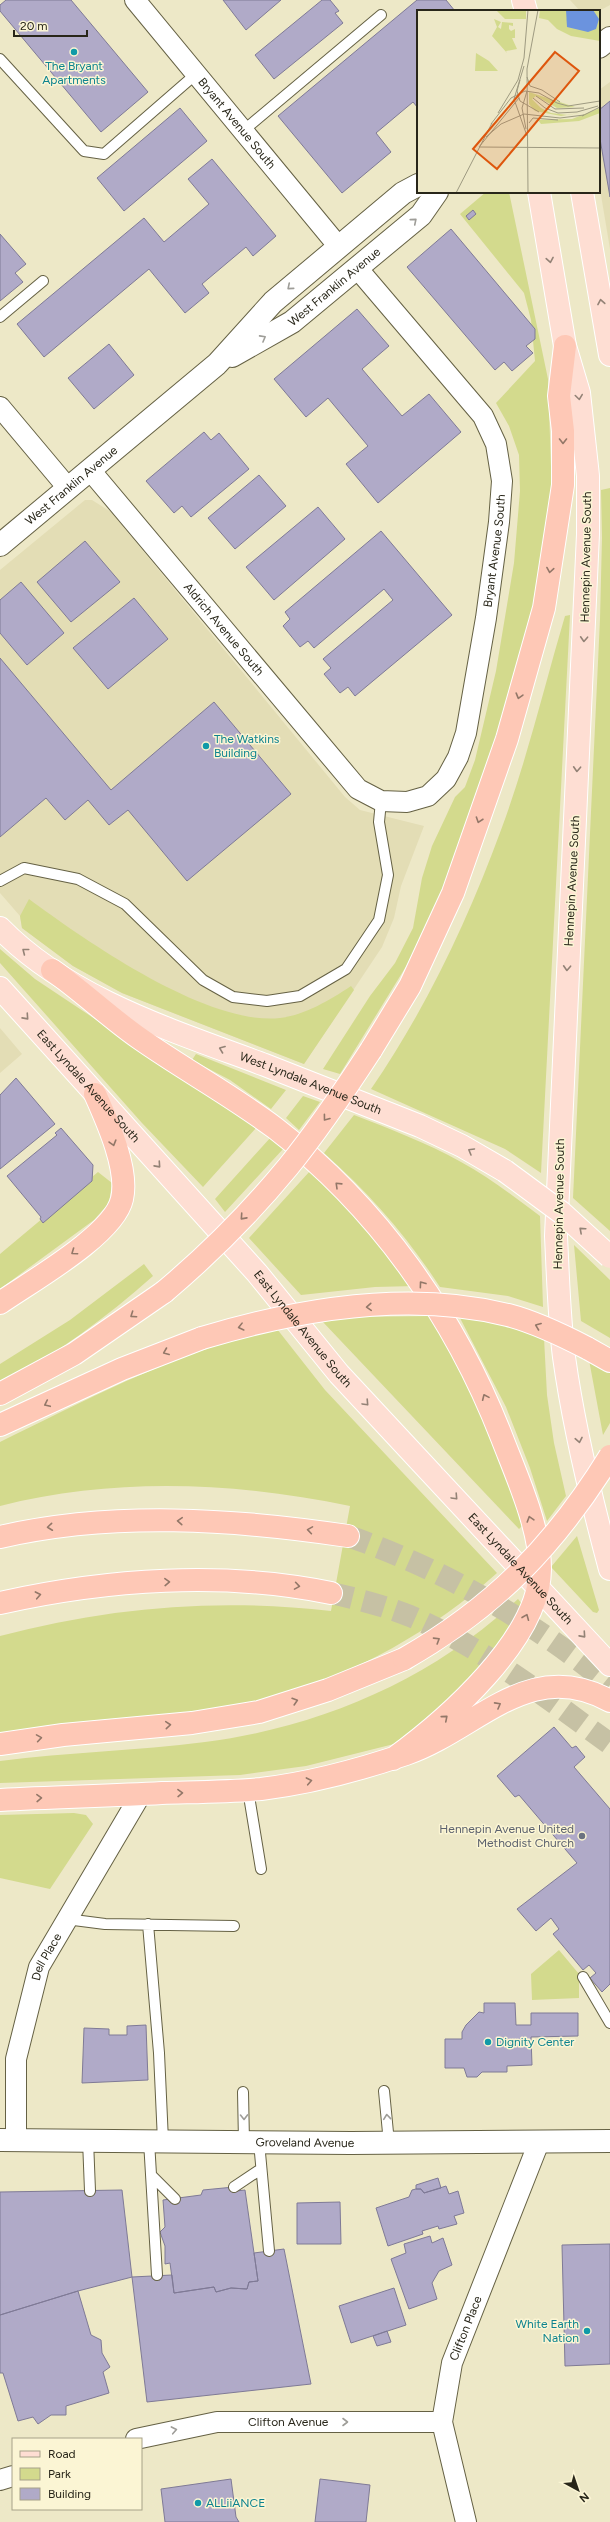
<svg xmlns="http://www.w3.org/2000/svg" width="610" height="2522" font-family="Figtree,sans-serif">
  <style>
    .built { fill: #e3ddb5 }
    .green { fill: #d3da8d }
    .building { fill: #b0aac8; stroke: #7f7a96 }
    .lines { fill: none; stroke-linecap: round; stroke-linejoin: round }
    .highway-tunnel { stroke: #c6c1a4; stroke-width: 22; stroke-dasharray: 22 11; stroke-linecap: butt }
    .lane-casing { stroke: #656144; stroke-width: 12 }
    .street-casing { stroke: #656144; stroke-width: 22 }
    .secondary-casing { stroke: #656144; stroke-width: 24 }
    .primary-casing { stroke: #fff; stroke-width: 24 }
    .highway-casing { stroke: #fff; stroke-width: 24 }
    .lane { stroke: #fff; stroke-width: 10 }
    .street { stroke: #fff; stroke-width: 20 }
    .secondary { stroke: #fff; stroke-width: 22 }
    .primary { stroke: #feded3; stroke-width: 22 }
    .highway { stroke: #fec8b6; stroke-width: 22 }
    .primary-bridge-casing { stroke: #fff; stroke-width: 24; stroke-linecap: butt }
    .highway-bridge-casing { stroke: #fff; stroke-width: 24; stroke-linecap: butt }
    .primary-bridge { stroke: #feded3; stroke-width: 22 }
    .highway-bridge { stroke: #fec8b6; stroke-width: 22 }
    .oneway { stroke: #9e9d98 }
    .oneway2 { stroke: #938276 }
    .oneway3 { stroke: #937768 }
    .culture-dot { fill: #0f9aa8; stroke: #fbf5d4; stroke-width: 1.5 }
    .worship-dot { fill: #6b7280; stroke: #fbf5d4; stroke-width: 1.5 }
    .labels { text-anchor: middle; stroke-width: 3; stroke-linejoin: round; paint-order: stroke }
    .culture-label { font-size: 12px; fill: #0d838f; stroke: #fbf5d4; text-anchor: start }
    .street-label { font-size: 12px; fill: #282619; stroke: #fbf5d4 }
    .worship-label { font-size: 12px; fill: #5b616d; stroke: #fbf5d4; text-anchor: end }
    .inset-road { fill: none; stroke: #9e9a81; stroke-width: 1 }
    .view { fill: #de560d; fill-opacity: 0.15; stroke: #de560d; stroke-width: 2 }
    .inset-edge { fill: none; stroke: #282619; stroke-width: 2 }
  </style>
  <rect width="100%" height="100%" fill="#ede8c7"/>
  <path class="built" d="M 570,0 L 610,0 L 610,5 L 599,11 L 580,11 Z
    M 610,82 L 610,249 L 599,183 L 599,90 Z
    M 85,500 L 92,500 L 111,512 L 345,797 L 360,810 L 424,826 L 401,886 L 394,918 L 382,947 L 304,1064 L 122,993 L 73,966 L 22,928 L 20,916 L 0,893 L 0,570 Z
    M 0,1028 L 22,1054 L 0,1073 Z"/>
  <path class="green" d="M 486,192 L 509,192 L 548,379 L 552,496 L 533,614 L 499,733 L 460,846 L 435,907 L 410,960 L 340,1074 L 323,1069 L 370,996 L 395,963 L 413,928 L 422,878 L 432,846 L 455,797 L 465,787 L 475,760 L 496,671 L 514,563 L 520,491 L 519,455 L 509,426 L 496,403 L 535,361 L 531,320 L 524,293 L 460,214 Z
    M 610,488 L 610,1231 L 573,1198 L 600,619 L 602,538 L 601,490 Z
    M 570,615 L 541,1173 L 505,1149 L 371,1089 C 426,1009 468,920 501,830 C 527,760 544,687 565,616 Z
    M 29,899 C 86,941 207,1026 280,1018 C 305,1015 330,1000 351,986 L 354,990 L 304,1064 L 122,993 L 73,966 L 22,928 L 20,916 Z
    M 0,949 L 35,979 L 257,1127 L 203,1187 L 142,1123 L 0,963 Z
    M 196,1054 L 286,1090 L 271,1109 L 230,1080 L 192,1060 Z
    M 303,1096 L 320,1102 L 299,1130 L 286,1118 Z
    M 354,1115 C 390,1129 427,1143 461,1162 C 489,1177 514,1197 540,1216 L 543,1307 L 508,1296 L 440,1287 C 406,1235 370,1194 324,1153 Z
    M 271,1137 L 284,1148 L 225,1212 L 215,1199 Z
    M 310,1171 L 326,1184 L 415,1286 L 375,1287 L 301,1295 L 249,1238 Z
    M 98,1172 L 112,1183 L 109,1203 L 94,1220 L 0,1289 L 0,1254 Z
    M 574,1245 L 610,1280 L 610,1338 L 581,1321 Z
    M 144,1264 L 153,1276 C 106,1318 56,1354 0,1385 L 0,1364 L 70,1320 Z
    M 432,1316 L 453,1352 L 513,1490 L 522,1526 L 519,1529 L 322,1321 L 351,1317 Z
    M 460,1318 C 489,1321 517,1326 544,1338 L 547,1395 L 554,1443 L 566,1496 L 547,1521 L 530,1468 L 506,1407 Z
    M 277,1329 L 325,1390 L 497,1573 C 432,1631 357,1674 273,1697 C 185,1721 91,1725 0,1735 L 0,1636 C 109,1607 219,1598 331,1611 L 350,1506 C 234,1482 115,1477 0,1506 L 0,1442 C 93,1397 175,1352 277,1329 Z
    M 589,1360 L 610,1373 L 610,1423 L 603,1435 Z
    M 577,1536 L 599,1610 L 597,1613 L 593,1612 L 551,1567 Z
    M 518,1599 L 523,1605 L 486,1663 L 412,1737 L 394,1744 L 306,1766 L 240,1775 L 0,1783 L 0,1761 C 68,1752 137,1751 205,1742 C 322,1727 432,1679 518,1599 Z
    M 74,1813 L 86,1815 L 93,1824 L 50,1889 L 0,1878 L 0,1815 Z
    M 559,1950 L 579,1974 L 579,1998 L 532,2000 L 531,1974 Z"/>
  <path class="building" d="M 6,0 L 71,0 L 148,92 L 101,132 L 0,11 L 0,5 Z
    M 223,0 L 281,0 L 246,30 Z
    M 322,0 L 330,0 L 339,11 L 335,13 L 343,23 L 274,79 L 255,55 Z
    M 417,0 L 446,0 L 455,11 L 418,11 L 418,108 L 413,102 L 376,133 L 391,152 L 342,193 L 278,116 Z
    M 610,101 L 610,197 L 599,133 L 599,110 Z
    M 180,108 L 207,141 L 124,211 L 97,178 Z
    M 212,159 L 276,236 L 253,256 L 246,247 L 202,284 L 209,293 L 185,313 L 149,269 L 44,357 L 17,324 L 144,218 L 164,242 L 209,204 L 188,179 Z
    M 473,210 L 476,214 L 469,220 L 466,216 Z
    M 451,229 L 535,329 L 535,339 L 526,346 L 533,353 L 512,371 L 504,362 L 495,370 L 407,267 Z
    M 0,234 L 26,264 L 15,273 L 23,282 L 0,301 Z
    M 357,309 L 389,346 L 362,369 L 402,416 L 429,394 L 461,432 L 378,503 L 346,464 L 368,446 L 328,398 L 306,417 L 274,379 Z
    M 109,344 L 134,375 L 94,409 L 68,378 Z
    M 204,432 L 211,440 L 219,433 L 249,469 L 191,517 L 182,506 L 174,513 L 146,481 Z
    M 259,475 L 286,506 L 235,549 L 208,518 Z
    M 318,507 L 345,539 L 274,600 L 246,567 Z
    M 381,531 L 452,615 L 355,696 L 348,687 L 340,693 L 324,674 L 331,668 L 323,659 L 393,600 L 384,589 L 314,648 L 308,641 L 300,647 L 283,626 L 290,619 L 285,612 Z
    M 85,541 L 120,582 L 71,622 L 37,582 Z
    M 21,582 L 64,633 L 27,665 L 0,633 L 0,600 Z
    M 134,598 L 168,639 L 108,689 L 73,648 Z
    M 0,658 L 111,790 L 214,702 L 291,794 L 187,881 L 128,810 L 109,825 L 88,800 L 65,820 L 46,798 L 0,837 Z
    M 16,1078 L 55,1124 L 0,1169 L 0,1095 Z
    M 61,1128 L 93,1165 L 92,1181 L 43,1223 L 40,1219 L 41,1217 L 7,1176 L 57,1135 L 55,1133 Z
    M 554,1727 L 572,1748 L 576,1746 L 585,1757 L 574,1767 L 610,1809 L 610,1984 L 602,1992 L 590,1978 L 596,1973 L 589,1965 L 583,1970 L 553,1934 L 559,1929 L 551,1918 L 536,1931 L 517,1909 L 577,1863 L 519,1795 L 515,1797 L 497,1776 Z
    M 484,2003 L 515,2003 L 516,2025 L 531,2025 L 531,2013 L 578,2013 L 578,2036 L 531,2037 L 532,2065 L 507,2066 L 507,2072 L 482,2072 L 477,2077 L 467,2077 L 464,2068 L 445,2068 L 445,2039 L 462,2039 L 462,2032 L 466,2025 L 479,2012 L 484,2013 Z
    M 146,2025 L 148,2080 L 82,2083 L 84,2028 L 109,2029 L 109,2035 L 127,2035 L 127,2026 Z
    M 438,2178 L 441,2188 L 424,2193 L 421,2189 L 416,2189 L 416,2185 Z
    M 446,2186 L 449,2194 L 458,2191 L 464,2213 L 454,2216 L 457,2224 L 439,2229 L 438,2226 L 422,2231 L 423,2234 L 388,2246 L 376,2208 L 409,2197 L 412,2190 L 416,2189 L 421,2189 L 424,2193 Z
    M 234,2187 L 236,2191 L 245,2190 L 258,2281 L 249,2282 L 247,2289 L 231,2288 L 216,2292 L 214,2287 L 174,2293 L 170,2263 L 165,2264 L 165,2246 L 160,2232 L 165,2227 L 163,2200 L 201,2195 L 203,2190 Z
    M 122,2190 L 132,2277 L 78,2291 L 0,2315 L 0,2192 Z
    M 340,2202 L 341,2244 L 297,2244 L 297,2203 Z
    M 430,2236 L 432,2243 L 443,2238 L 452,2265 L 439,2271 L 432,2283 L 437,2299 L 409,2309 L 391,2259 L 406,2253 L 404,2244 Z
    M 610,2244 L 610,2364 L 565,2366 L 562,2245 Z
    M 284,2249 L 311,2384 L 147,2402 L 132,2277 L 172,2275 L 174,2293 L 214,2287 L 216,2292 L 231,2288 L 247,2289 L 249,2282 L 258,2281 L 254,2253 Z
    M 394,2288 L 406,2325 L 351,2343 L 339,2306 Z
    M 78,2291 L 91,2335 L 101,2340 L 102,2353 L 110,2367 L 103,2372 L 109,2393 L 66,2406 L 66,2415 L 51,2415 L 38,2424 L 33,2417 L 18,2421 L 3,2373 L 0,2373 L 0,2315 Z
    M 387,2331 L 391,2342 L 377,2346 L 373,2336 Z
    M 231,2479 L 236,2517 L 239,2522 L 165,2522 L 161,2489 Z
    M 320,2479 L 370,2485 L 366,2522 L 315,2522 Z"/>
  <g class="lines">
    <path class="highway-tunnel" d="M 348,1536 C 443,1569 533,1621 610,1685
      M 331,1593 C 358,1599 385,1606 410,1616 C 482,1647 547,1698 610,1744"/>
    <defs>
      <path id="lane" d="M 0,59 L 84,151 L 104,154 L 196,74
        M 243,131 L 381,15
        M 0,317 L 43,281
        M 0,881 L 24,868 L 78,879 L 125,904 L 203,980 L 233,997 L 267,1001 L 300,996 L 346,969 L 379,920 L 388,875 L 379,822 L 381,801
        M 248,1790 L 261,1869
        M 66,1919 L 105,1924 L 234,1926
        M 148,1924 L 159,2053 L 163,2141
        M 583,1977 L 610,2023
        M 384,2091 L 389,2143
        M 243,2092 L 244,2142
        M 88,2140 L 90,2191
        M 149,2141 L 157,2275
        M 259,2142 L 269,2251
        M 151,2175 L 175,2199
        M 234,2187 L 261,2169"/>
      <g id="street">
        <path id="s1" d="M 135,0 L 339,247"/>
        <path d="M 0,407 L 68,488"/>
        <path id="s2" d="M 90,470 L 358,789 L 381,801 L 407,802 L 428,796 L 446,779 L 458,757 L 466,733 L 486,618 L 499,522 L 502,481 L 496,444 L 483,416 L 357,268"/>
        <path id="s3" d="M 16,2140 L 16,2059 L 39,1967 L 141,1794"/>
        <path id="s4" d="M 136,2439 L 217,2422 L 442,2422"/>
        <path d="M 0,2480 L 13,2476"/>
        <path id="s5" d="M 466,2522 L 442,2422 L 452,2363 L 539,2142"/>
      </g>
      <g id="secondary">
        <path d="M 599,47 L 610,38"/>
        <path id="s6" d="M 232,356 L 292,322 L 421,215 L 437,192"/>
        <path id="s7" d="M 0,545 L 217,364 L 273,302 L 403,193 L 418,185"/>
        <path id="s8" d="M 0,2140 L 351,2143 L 610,2141"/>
      </g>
      <g id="primary">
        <path d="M 523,0 L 526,11"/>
        <path d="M 539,192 L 565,346 L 579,393 L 588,476 L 588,534 L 556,1236 C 558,1276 559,1317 564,1357 C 574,1429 591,1499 610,1569"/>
        <path d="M 582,192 L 610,355"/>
        <path id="s9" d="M 0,928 C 69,999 174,1031 265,1065 C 317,1085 368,1106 420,1126 L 462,1146 L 505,1171"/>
        <path id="s10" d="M 0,988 L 257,1273 L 339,1374 L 610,1665"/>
      </g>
      <path id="highway" d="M 52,970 C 82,991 109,1017 139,1038 C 183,1069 231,1095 275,1128 C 378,1207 455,1317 502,1438 C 517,1477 540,1527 540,1569 C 540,1639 445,1721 393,1759
        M 371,1050 L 410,986 L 453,893 L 507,739 L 544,608 L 563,485 L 563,431 L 559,396 L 565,346
        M 0,1303 C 30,1282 114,1235 122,1199 C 129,1169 107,1121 95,1094
        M 587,1348 L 610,1361
        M 0,1394 L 74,1354 L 164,1292
        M 0,1425 L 122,1369 L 202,1338
        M 0,1537 C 113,1511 234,1519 348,1536
        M 0,1603 C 107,1579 224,1571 331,1593
        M 0,1744 L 63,1735 L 192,1723 L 259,1712 L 328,1690 L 404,1659
        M 0,1800 C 54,1797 108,1796 162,1793 C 195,1792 228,1792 261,1789 C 311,1783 359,1770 406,1754 C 478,1729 529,1656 610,1701"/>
    </defs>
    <use href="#lane" class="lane-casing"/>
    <use href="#street" class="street-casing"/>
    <use href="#secondary" class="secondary-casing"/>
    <use href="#primary" class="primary-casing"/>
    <use href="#highway" class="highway-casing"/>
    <use href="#lane" class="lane"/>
    <use href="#street" class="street"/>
    <use href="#secondary" class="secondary"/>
    <use href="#primary" class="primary"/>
    <use href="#highway" class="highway"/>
    <defs>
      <path id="primary-bridge" d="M 505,1171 L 562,1213 L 610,1257"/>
      <path id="highway-bridge" d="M 164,1292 C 209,1254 251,1212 288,1167 C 318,1130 345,1090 371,1050
        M 202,1338 C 298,1309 409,1290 508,1315 C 535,1322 562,1335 587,1348
        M 404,1659 C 495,1607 555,1545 610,1456"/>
    </defs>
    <use href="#primary-bridge" class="primary-bridge-casing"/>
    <use href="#highway-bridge" class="highway-bridge-casing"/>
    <use href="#primary-bridge" class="primary-bridge"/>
    <use href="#highway-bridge" class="highway-bridge"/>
  </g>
  <defs><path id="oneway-chevron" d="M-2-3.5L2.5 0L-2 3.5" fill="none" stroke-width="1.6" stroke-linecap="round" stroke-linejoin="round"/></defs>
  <g class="oneway">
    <use href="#oneway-chevron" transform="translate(414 221) rotate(-40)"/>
    <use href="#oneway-chevron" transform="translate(290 287) rotate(140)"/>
    <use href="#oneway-chevron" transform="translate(263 338) rotate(-29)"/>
    <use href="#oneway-chevron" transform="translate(244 2117) rotate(89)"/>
    <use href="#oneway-chevron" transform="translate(387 2117) rotate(-96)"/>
    <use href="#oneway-chevron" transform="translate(345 2422)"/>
    <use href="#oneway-chevron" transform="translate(174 2430) rotate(-11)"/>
  </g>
  <g class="oneway2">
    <use href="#oneway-chevron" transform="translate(550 260) rotate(80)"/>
    <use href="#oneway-chevron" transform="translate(601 302) rotate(-100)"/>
    <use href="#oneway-chevron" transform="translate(579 397) rotate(82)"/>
    <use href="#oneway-chevron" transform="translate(584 639) rotate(93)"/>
    <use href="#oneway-chevron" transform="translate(577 769) rotate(93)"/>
    <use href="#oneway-chevron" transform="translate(25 951) rotate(-142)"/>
    <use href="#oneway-chevron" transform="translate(567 968) rotate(93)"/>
    <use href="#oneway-chevron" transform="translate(26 1017) rotate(48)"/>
    <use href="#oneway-chevron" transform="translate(222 1049) rotate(-159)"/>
    <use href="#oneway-chevron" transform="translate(471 1151) rotate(-150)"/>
    <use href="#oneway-chevron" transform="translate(158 1165) rotate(48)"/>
    <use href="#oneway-chevron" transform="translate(582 1230) rotate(-138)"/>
    <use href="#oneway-chevron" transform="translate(366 1403) rotate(47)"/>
    <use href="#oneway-chevron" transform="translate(579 1440) rotate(79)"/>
    <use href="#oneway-chevron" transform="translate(455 1497) rotate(47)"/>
    <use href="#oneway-chevron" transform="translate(583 1635) rotate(48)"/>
  </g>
  <g class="oneway3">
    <use href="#oneway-chevron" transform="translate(563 441) rotate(90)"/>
    <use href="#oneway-chevron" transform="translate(550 570) rotate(99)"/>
    <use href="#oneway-chevron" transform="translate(519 696) rotate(106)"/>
    <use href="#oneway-chevron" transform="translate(479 820) rotate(109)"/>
    <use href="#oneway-chevron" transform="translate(326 1118) rotate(127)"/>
    <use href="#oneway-chevron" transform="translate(113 1143) rotate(74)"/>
    <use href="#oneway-chevron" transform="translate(338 1185) rotate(-136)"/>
    <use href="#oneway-chevron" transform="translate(243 1217) rotate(132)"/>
    <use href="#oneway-chevron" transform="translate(74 1252) rotate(145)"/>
    <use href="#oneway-chevron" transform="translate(422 1284) rotate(-126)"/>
    <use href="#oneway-chevron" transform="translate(369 1307) rotate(176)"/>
    <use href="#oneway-chevron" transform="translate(133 1315) rotate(146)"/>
    <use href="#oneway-chevron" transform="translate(538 1326) rotate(-159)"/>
    <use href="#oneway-chevron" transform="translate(241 1327) rotate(166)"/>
    <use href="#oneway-chevron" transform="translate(166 1352) rotate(158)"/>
    <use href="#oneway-chevron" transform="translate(485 1397) rotate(-114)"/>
    <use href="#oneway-chevron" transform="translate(47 1404) rotate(155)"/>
    <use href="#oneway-chevron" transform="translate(530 1519) rotate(-107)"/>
    <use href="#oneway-chevron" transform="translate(180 1521) rotate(-176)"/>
    <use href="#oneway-chevron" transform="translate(50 1527) rotate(174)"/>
    <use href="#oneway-chevron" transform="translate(310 1530) rotate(-171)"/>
    <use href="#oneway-chevron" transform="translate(167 1582) rotate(-2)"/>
    <use href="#oneway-chevron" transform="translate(297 1586) rotate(9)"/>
    <use href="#oneway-chevron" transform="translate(38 1595) rotate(-11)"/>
    <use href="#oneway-chevron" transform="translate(526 1617) rotate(-68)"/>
    <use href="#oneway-chevron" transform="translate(437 1640) rotate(-32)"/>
    <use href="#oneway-chevron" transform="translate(295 1701) rotate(-17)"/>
    <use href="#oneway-chevron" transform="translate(498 1705) rotate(-29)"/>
    <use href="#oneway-chevron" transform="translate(445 1718) rotate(-41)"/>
    <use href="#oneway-chevron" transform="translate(168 1725) rotate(-5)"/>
    <use href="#oneway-chevron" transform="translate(39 1738) rotate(-9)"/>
    <use href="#oneway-chevron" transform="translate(309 1781) rotate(-11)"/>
    <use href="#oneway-chevron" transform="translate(180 1793) rotate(-1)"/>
    <use href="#oneway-chevron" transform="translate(39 1798) rotate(-2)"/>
  </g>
  <g class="culture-dot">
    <circle cx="74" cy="52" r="4"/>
    <circle cx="206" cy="746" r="4"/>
    <circle cx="488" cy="2042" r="4"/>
    <circle cx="587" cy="2331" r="4"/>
    <circle cx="198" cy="2503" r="4"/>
  </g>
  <circle class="worship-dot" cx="582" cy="1836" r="4"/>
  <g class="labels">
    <g class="culture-label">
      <text x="74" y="70" text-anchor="middle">The Bryant<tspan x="74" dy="14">Apartments</tspan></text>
      <text x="214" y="743">The Watkins<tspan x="214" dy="14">Building</tspan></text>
      <text x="496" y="2046">Dignity Center</text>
      <text x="579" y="2328" text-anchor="end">White Earth<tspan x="579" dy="14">Nation</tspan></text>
      <text x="206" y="2507">ALLiiANCE</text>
    </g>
    <g class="street-label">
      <text dy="4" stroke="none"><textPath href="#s1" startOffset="160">Bryant Avenue South</textPath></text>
      <text dy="4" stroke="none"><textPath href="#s6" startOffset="124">West Franklin Avenue</textPath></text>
      <text dy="4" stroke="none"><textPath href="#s7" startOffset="93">West Franklin Avenue</textPath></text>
      <text dy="4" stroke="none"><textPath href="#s2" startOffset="750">Bryant Avenue South</textPath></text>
      <text transform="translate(586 557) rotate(-89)" y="4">Hennepin Avenue South</text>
      <text dy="4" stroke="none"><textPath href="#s2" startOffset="208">Aldrich Avenue South</textPath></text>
      <text transform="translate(572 881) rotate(-87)" y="4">Hennepin Avenue South</text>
      <text dy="4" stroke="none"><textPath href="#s9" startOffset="350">West Lyndale Avenue South</textPath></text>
      <text dy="4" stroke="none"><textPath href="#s10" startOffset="132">East Lyndale Avenue South</textPath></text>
      <text transform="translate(559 1204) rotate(-89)" y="4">Hennepin Avenue South</text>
      <text dy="4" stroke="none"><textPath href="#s10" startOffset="456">East Lyndale Avenue South</textPath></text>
      <text dy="4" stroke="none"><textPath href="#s10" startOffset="780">East Lyndale Avenue South</textPath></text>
      <text dy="4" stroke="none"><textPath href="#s3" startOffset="188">Dell Place</textPath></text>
      <text dy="4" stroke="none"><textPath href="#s8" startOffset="305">Groveland Avenue</textPath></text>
      <text dy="4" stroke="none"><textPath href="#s5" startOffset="200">Clifton Place</textPath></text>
      <text dy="4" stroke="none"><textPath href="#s4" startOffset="154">Clifton Avenue</textPath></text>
    </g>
    <g class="worship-label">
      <text x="574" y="1833">Hennepin Avenue United<tspan x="574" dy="14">Methodist Church</tspan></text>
    </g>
  </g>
  <g transform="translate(417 10)">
    <rect width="183" height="183" fill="#ede8c7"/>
    <path d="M 79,0 L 109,0 L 109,9 L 88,9 ZM 123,0 L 183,0 L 183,31 L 154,26 L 140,19 L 131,10 L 122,8 ZM 77,9 L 84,12 L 81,17 L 84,19 L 85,12 L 96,13 L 96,16 L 92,15 L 92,19 L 94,21 L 98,19 L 98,28 L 95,28 L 100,39 L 89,41 L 90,43 L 75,26 L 80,17 ZM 59,43 L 72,51 L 81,61 L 58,61 ZM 112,82 L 158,97 L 140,98 L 119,86 L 115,89 L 124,98 L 134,103 L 151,105 L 173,101 L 144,106 L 118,101 L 112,94 ZM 183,98 L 183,103 L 162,111 L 124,114 L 121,110 L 114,110 L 155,109 Z" fill="#d3da8d"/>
    <path d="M 149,0 L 176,0 L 182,9 L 179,19 L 171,22 L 150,17 Z" fill="#6b93de"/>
    <path class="inset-road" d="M 107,48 L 111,0M 107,56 L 97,89 L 110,126M 110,67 L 113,76 L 125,80 L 143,92M 103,70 L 100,81 L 103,91 L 122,102M 119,86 L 138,99 L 167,98M 116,88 L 128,98 L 141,103 L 160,102 L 181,96M 81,103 L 101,70 L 107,48M 165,106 L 183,97M 112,113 L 116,108 L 141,110M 74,114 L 94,88 L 108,81 L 122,83 L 140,93 L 151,96 L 183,91M 109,119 L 105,98 L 110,81M 69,127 L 84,114 L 107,104 L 143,108 L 167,105M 62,137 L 183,138M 62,137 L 102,88M 39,183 L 75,113M 111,183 L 110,59 L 121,0"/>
    <path class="view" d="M 138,42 L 162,61 L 80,159 L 56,139 Z"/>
    <rect width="183" height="183" class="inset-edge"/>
  </g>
  <rect x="12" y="2438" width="130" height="72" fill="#fbf5d4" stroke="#a7a289"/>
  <rect x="20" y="2451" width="20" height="6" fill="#feded3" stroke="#a7a289"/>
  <text x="48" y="2458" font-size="12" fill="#282619">Road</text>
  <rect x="20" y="2468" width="20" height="12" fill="#d3da8d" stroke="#a7a289"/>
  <text x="48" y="2478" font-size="12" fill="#282619">Park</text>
  <rect x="20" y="2488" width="20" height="12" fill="#b0aac8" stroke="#a7a289"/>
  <text x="48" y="2498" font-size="12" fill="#282619">Building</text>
  <g transform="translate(578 2490) rotate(140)" stroke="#fbf5d4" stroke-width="3" paint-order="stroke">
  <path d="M0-3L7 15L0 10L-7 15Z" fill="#282619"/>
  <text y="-6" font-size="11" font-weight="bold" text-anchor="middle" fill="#282619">N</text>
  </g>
  <path d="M14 30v6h73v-6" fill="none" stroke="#282619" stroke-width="2"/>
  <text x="20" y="30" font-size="12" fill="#282619" stroke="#fbf5d4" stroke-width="3" paint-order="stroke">20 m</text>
</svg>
